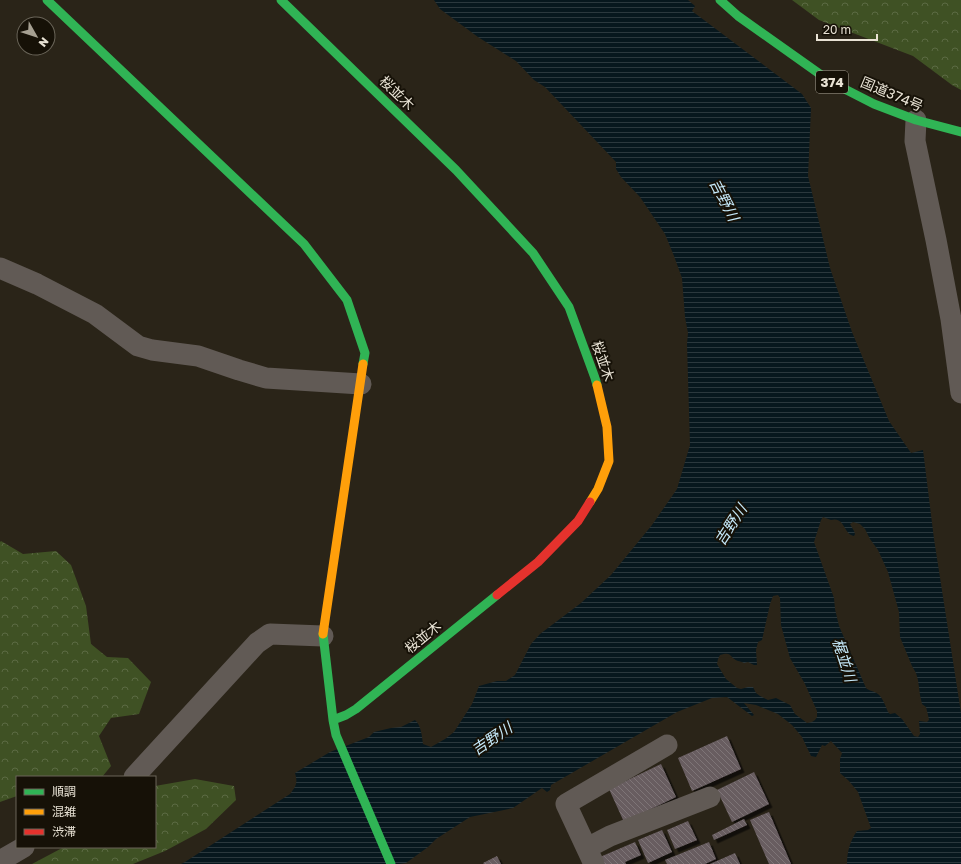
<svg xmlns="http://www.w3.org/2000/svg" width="961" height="864" font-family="'Golos Text','Noto Sans JP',sans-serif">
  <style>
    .forest { fill: url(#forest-crowns) }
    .water { fill: url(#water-rules); fill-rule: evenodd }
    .building { fill: url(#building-back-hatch); filter: url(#shadow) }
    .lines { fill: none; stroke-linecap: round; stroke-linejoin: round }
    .street { stroke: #615a55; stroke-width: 21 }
    .fast { stroke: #30b455; stroke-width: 9 }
    .slow { stroke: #ff9f0a; stroke-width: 9 }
    .jam { stroke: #e5322d; stroke-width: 9 }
    .labels { text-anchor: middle; stroke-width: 4; stroke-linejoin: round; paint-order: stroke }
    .shield { fill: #161107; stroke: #a9a396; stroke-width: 1 }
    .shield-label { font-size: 13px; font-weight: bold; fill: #e8e2d4 }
    .street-label { font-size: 14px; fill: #e8e2d4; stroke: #161107 }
    .water-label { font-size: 15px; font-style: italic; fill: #c6eafb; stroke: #161107 }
  </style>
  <defs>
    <pattern id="forest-crowns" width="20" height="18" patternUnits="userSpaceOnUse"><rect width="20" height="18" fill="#3f5124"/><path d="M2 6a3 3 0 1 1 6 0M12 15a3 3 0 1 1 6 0" fill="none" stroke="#5b6a43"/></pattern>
    <pattern id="water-rules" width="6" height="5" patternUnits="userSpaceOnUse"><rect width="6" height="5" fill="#07171d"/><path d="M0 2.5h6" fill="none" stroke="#2b383d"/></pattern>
    <pattern id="building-back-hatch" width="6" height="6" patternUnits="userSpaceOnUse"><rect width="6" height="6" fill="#685d61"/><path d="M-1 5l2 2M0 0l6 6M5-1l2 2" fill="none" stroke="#7e7477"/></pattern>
    <filter id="shadow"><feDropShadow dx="3.5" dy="3.5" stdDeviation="0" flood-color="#0009"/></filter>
  </defs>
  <rect width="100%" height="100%" fill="#2a2418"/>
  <path class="forest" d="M 792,0 L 961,0 L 961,90 L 952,85 L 913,56 L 819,20 Z
    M 1,541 L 23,554 L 56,551 L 71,565 L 86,606 L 91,644 L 107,657 L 128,658 L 151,682 L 139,714 L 111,718 L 99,736 L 111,766 L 102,777 L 17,777 L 17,796 L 0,802 L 0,542 Z
    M 195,779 L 234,786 L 236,800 L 206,829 L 165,851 L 133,864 L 32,864 L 64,847 L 155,847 L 155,786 Z"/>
  <path class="water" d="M 434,0 L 688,0 L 695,6 L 692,11 L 802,94 L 811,108 L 808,176 L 830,268 L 852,332 L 889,421 L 911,453 L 923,450 L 934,539 L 961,713 L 961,864 L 847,864 C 847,852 850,841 857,831 L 868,830 L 871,828 L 858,792 L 849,781 L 840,773 L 840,759 L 842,753 L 831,741 L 825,746 L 822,745 L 816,757 L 811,756 L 802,737 L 792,725 L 778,714 L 756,705 L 744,703 L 754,715 L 752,716 L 727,697 L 712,698 L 677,712 L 551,785 L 550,790 L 547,792 L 542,788 L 513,808 L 470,817 L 436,839 L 428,847 L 406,863 L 399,864 L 181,864 L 185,862 L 290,794 C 296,786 298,783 295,773 L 330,752 L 369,737 L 374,732 L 391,728 L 401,727 L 415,720 C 421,725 422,736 423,744 L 431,747 L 445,739 L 454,732 L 472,704 L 479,686 L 497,681 L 506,681 L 515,675 L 531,644 L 540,634 L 581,603 L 611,575 L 652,525 L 677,489 L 690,445 L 687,344 L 688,333 L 685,317 L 682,278 L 674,256 L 665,234 L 640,197 L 621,177 L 616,169 L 616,162 L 545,87 L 534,80 L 516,61 L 478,37 L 440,9 ZM 823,517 L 831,520 C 845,516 843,534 854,536 L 855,534 L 854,531 L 850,524 L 853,522 L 860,524 L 865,529 L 870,539 L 878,550 L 888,572 L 899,612 L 900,637 L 912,666 L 916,673 L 918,680 L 920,695 L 922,704 L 926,707 L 928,715 L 929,720 L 927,722 L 919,721 L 920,734 L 918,737 L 914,736 L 902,719 L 895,713 L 890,714 L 888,712 C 886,707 883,698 878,694 C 874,691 869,691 866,688 L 839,626 L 835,609 L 834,598 L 814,542 L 821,520 ZM 778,595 L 780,598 L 781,625 L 790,658 L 805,684 L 817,711 L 817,717 L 815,720 L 812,722 L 807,723 L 795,714 L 790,705 L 776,698 L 768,700 L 760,696 L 756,693 L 753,687 L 748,687 L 741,689 L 737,688 L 726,679 L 717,664 L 718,659 L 720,655 C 733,651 729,658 738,661 C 740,661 742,662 744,663 L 748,662 L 754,665 L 757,665 L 756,650 L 758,642 L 762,640 L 770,604 L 773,596 Z"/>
  <path class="building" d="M 727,736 L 741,769 L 692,791 L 678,758 Z
    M 661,764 L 676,797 L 624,822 L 609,789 Z
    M 754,772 L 769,804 L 732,822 L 717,790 Z
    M 769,812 L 791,864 L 769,864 L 750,820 Z
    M 744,819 L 747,825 L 714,840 L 712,835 Z
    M 688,821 L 697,840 L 675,849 L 667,830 Z
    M 662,830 L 672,852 L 648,863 L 638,840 Z
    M 635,842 L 641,855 L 625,862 L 626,864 L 603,864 L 600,857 Z
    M 709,842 L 716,859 L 705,864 L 667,864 L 665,860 Z
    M 735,853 L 740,864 L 710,864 Z
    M 497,856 L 501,864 L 484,864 L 483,863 Z"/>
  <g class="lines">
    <path class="street" d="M 916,120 L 915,141 L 936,240 L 951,319 L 961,393
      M 0,268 L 37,284 L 95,314 L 138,346 L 152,350 L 198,356 L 239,370 L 266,378 L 361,384
      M 134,777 L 257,643 L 270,634 L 323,636
      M 587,848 L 610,836 L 710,797
      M 0,861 L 24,847
      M 594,864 L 566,804 L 667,745"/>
    <path class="fast" d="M 47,0 L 304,244 L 347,300 L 365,353 L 363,364
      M 281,0 L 456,170 L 533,253 L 569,307 L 595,378 L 597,385
      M 720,0 L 738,16 L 831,82 L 874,104 L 916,120 L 961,132
      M 323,634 L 333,720 L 336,735 L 391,864
      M 333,720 L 346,715 L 356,709 L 497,595"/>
    <path class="slow" d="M 590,502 L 598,489 L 609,461 L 607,427 L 597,385
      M 323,634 L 363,364"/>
    <path class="jam" d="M 497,595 L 538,562 L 578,521 L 590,502"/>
  </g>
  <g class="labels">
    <rect class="shield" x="816" y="71" width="32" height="22" rx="3"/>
    <g class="shield-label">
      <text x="832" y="87">374</text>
    </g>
    <g class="street-label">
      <text transform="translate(397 93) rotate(44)" y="5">桜並木</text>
      <text transform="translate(892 94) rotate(23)" y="5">国道374号</text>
      <text transform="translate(603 361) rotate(71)" y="5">桜並木</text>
      <text transform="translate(423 637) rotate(-39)" y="5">桜並木</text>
    </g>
    <g class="water-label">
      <text transform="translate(724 200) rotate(63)" y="5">吉野川</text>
      <text transform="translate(731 525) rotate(-57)" y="5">吉野川</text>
      <text transform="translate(844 660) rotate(72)" y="5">梶並川</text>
      <text transform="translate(492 739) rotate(-34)" y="5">吉野川</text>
    </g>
  </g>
  <rect x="16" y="776" width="140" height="72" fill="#161107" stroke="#6a6559"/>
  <rect x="24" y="789" width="20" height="6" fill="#30b455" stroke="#6a6559"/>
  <text x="52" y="796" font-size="12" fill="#e8e2d4">順調</text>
  <rect x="24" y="809" width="20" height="6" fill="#ff9f0a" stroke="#6a6559"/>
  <text x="52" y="816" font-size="12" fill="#e8e2d4">混雑</text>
  <rect x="24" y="829" width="20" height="6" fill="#e5322d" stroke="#6a6559"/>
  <text x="52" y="836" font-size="12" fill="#e8e2d4">渋滞</text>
  <g transform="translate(36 36) rotate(129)"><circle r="19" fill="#161107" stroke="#6a6559"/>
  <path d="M0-3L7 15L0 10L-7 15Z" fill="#a6a092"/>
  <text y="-6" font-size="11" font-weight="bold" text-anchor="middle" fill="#e8e2d4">N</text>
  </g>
  <path d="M817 34v6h60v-6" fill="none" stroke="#e8e2d4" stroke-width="2"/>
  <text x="823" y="34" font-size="12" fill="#e8e2d4" stroke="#161107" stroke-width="3" paint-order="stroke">20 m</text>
</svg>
